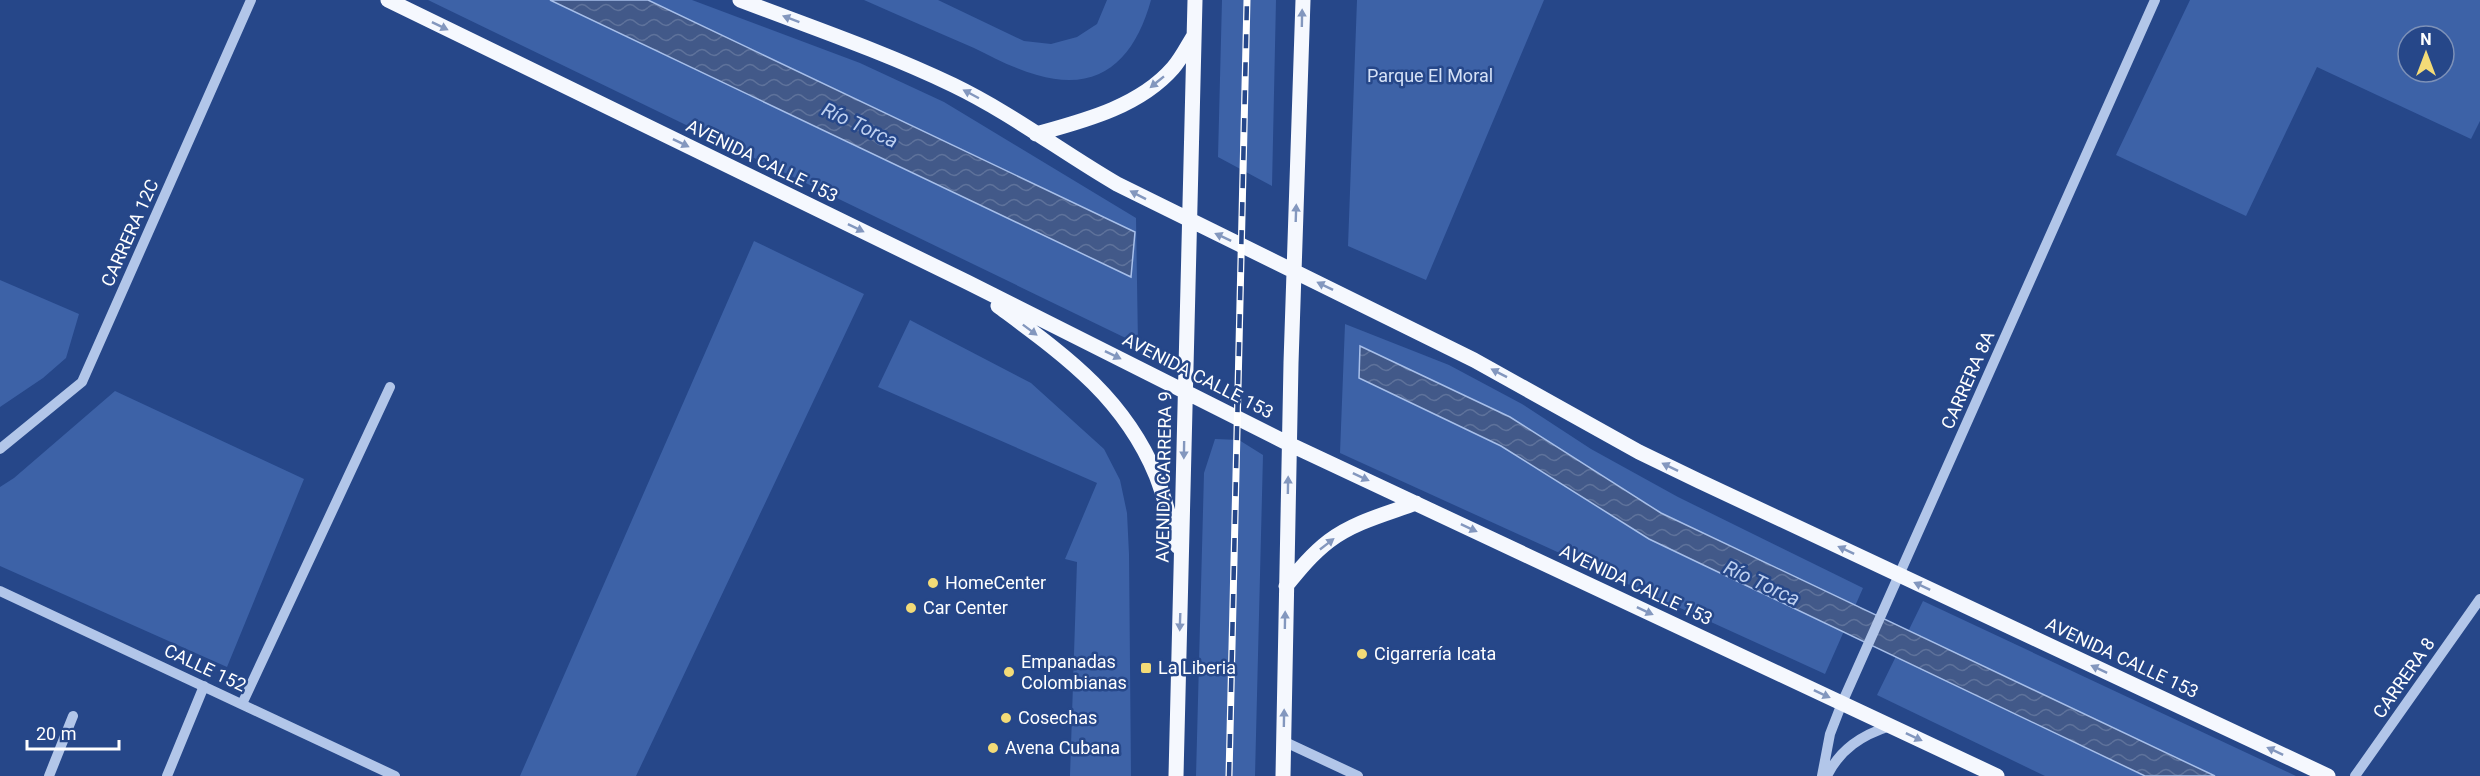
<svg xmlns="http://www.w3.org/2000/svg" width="2480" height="776" font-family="Roboto,sans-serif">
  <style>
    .green { fill: #3d62a7; fill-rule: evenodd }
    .water { fill: url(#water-waves); stroke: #a7bfea; stroke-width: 1.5 }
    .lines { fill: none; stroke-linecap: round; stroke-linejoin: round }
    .minor { stroke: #b2c6e9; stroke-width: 10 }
    .major { stroke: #f5f8fe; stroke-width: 15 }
    .rail-casing { stroke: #fff; stroke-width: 7 }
    .rail { stroke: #264789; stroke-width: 4.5; stroke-dasharray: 14; stroke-linecap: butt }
    .oneway { fill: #8397be }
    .poi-dot { fill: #f3db77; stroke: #264789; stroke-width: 2 }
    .labels { text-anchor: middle; stroke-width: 5; stroke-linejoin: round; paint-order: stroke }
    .park-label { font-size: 18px; fill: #d6e2f7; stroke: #264789 }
    .street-label { font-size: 18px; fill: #fff; stroke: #264789 }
    .poi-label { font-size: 18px; fill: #fff; stroke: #264789; text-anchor: start }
    .water-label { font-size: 20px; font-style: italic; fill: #bed0f0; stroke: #264789 }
  </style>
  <defs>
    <pattern id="water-waves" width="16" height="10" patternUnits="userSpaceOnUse" patternTransform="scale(1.5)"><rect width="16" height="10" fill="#425989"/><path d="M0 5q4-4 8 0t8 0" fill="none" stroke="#5e729b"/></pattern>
  </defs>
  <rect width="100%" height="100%" fill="#264789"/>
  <path class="green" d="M 428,0 L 692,0 L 860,63 L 944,102 L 1136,218 L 1138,344 Z
    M 864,0 L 938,0 L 1024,41 L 1051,44 L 1077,37 L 1097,24 L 1107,0 L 1151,0 C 1135,58 1101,94 1037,75 C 1015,69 994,58 974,48 C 937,32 900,16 864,0 Z
    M 1222,0 L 1276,0 L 1272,186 L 1218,157 Z
    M 1357,0 L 1544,0 L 1426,280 L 1348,246 Z
    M 2190,0 L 2480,0 L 2480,121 L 2471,139 L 2317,67 L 2246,216 L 2116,155 ZM 2408,36 L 2444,36 L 2444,72 L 2408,72 Z
    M 754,241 L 864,294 L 636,776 L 520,776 Z
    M 0,280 L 79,314 L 66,358 L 43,378 L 0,407 Z
    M 910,320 L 1031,383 L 1104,449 L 1120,480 L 1127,513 L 1129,554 L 1131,776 L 1070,776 L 1077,562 L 1065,559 L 1097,483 L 878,387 Z
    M 1345,324 L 1449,365 L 1522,404 L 1591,449 L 1678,497 L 1863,588 L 1825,674 L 1340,453 Z
    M 115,391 L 304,479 L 227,667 L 0,566 L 0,487 L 14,478 Z
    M 1215,439 L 1239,440 L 1263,455 L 1255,776 L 1196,776 L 1204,473 Z
    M 1923,601 L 2296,776 L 2045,776 L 1877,695 Z"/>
  <path class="water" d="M 550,0 L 648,0 L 1135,232 L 1131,277 Z
    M 1360,346 L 1510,417 L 1661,513 L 2215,776 L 2145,776 L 1649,539 L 1501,446 L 1359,378 Z"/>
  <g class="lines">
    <path class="minor" d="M 0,449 L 82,382 L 251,0
      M 0,591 L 395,776
      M 242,704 L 390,387
      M 1283,741 L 1358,776
      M 49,776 L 73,716
      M 167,776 L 204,686
      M 1822,776 L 1830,734 L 1842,703 L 2155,0
      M 1827,776 C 1840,749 1862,735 1890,726
      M 2355,776 L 2480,599"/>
    <path class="major" d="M 388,0 L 967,282 L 1289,444 L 1997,776
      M 740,0 C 811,27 884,52 953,85 C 1011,113 1062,152 1117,184 L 1474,360 L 1639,452 L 1699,481 L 2328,776
      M 1036,134 C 1083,121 1139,107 1173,68 C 1181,59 1187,47 1193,37
      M 998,306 C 1064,355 1123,396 1156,475 C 1165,498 1171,522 1177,546
      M 1286,586 C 1299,570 1312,554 1329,541 C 1354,522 1386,514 1416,503
      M 1176,776 L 1195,0
      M 1283,776 L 1291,363 L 1303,0"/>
    <defs>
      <path id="rail" d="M 1229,776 L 1247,0"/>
    </defs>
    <use href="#rail" class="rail-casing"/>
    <use href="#rail" class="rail"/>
  </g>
  <defs><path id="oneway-solid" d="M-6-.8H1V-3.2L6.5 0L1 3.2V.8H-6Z" transform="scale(1.5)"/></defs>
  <g class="oneway">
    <use href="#oneway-solid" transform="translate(1302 18) rotate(-89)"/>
    <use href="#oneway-solid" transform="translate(791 19) rotate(-159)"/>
    <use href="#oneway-solid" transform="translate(440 26) rotate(26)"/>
    <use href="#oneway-solid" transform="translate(1157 82) rotate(141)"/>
    <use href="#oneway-solid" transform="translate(971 94) rotate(-152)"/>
    <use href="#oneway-solid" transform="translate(681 143) rotate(26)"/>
    <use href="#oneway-solid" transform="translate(1138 195) rotate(-153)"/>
    <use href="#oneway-solid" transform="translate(1296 213) rotate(-88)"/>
    <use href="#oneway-solid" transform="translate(856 228) rotate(26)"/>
    <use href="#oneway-solid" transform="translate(1223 237) rotate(-155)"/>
    <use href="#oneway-solid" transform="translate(1325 286) rotate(-154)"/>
    <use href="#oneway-solid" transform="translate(1030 330) rotate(37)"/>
    <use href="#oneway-solid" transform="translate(1113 355) rotate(26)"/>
    <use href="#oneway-solid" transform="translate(1499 373) rotate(-153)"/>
    <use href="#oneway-solid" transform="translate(1184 450) rotate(91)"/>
    <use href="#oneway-solid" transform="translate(1670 467) rotate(-154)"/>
    <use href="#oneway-solid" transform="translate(1361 477) rotate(25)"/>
    <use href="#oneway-solid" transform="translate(1288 485) rotate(-89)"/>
    <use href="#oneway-solid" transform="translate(1469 528) rotate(25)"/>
    <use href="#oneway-solid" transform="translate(1327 544) rotate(-38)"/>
    <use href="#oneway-solid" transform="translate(1846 550) rotate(-155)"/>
    <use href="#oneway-solid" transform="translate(1922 586) rotate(-155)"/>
    <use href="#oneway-solid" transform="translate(1645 611) rotate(25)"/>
    <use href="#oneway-solid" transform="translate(1285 620) rotate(-89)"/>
    <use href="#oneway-solid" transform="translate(1180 622) rotate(92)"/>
    <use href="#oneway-solid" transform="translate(2099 669) rotate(-155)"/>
    <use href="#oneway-solid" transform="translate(1822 694) rotate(25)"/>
    <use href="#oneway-solid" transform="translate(1284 718) rotate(-89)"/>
    <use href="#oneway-solid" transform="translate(1914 737) rotate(25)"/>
    <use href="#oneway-solid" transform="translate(2275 751) rotate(-155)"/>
  </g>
  <g class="poi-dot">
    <circle cx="933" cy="583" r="6"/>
    <circle cx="911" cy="608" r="6"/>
    <circle cx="1362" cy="654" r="6"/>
    <rect x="1140" y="662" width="12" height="12" rx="3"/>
    <circle cx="1009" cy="672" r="6"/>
    <circle cx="1006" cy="718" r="6"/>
    <circle cx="993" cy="748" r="6"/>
  </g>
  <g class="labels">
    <g class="park-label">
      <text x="1430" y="82">Parque El Moral</text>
    </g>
    <g class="street-label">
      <text transform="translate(762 161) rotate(26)" y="6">AVENIDA CALLE 153</text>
      <text transform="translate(130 233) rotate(-66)" y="6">CARRERA 12C</text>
      <text transform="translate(1198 376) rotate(27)" y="6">AVENIDA CALLE 153</text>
      <text transform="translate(1968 380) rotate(-66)" y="6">CARRERA 8A</text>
      <text transform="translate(1164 477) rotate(-89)" y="6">AVENIDA CARRERA 9</text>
      <text transform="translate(1636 585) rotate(25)" y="6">AVENIDA CALLE 153</text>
      <text transform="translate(2122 658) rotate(25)" y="6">AVENIDA CALLE 153</text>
      <text transform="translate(205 668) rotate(25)" y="6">CALLE 152</text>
      <text transform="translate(2404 678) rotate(-55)" y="6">CARRERA 8</text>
    </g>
    <g class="poi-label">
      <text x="945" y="589">HomeCenter</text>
      <text x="923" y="614">Car Center</text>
      <text x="1374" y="660">Cigarrería Icata</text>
      <text x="1021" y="668">Empanadas<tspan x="1021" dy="21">Colombianas</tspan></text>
      <text x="1158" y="674">La Liberia</text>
      <text x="1018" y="724">Cosechas</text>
      <text x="1005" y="754">Avena Cubana</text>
    </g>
    <g class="water-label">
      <text transform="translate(860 125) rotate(25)" y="7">Río Torca</text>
      <text transform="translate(1762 583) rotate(25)" y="7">Río Torca</text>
    </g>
  </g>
  <g transform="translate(2426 54)"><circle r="28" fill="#264789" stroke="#7d91b8" stroke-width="1.5"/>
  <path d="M0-4.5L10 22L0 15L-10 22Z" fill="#f3db77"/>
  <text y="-9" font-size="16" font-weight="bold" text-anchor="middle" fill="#ffffff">N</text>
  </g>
  <path d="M27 740v9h92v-9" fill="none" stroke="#ffffff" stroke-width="3"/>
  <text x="36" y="740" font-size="18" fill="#ffffff" stroke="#264789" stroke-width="4.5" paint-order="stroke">20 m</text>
</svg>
